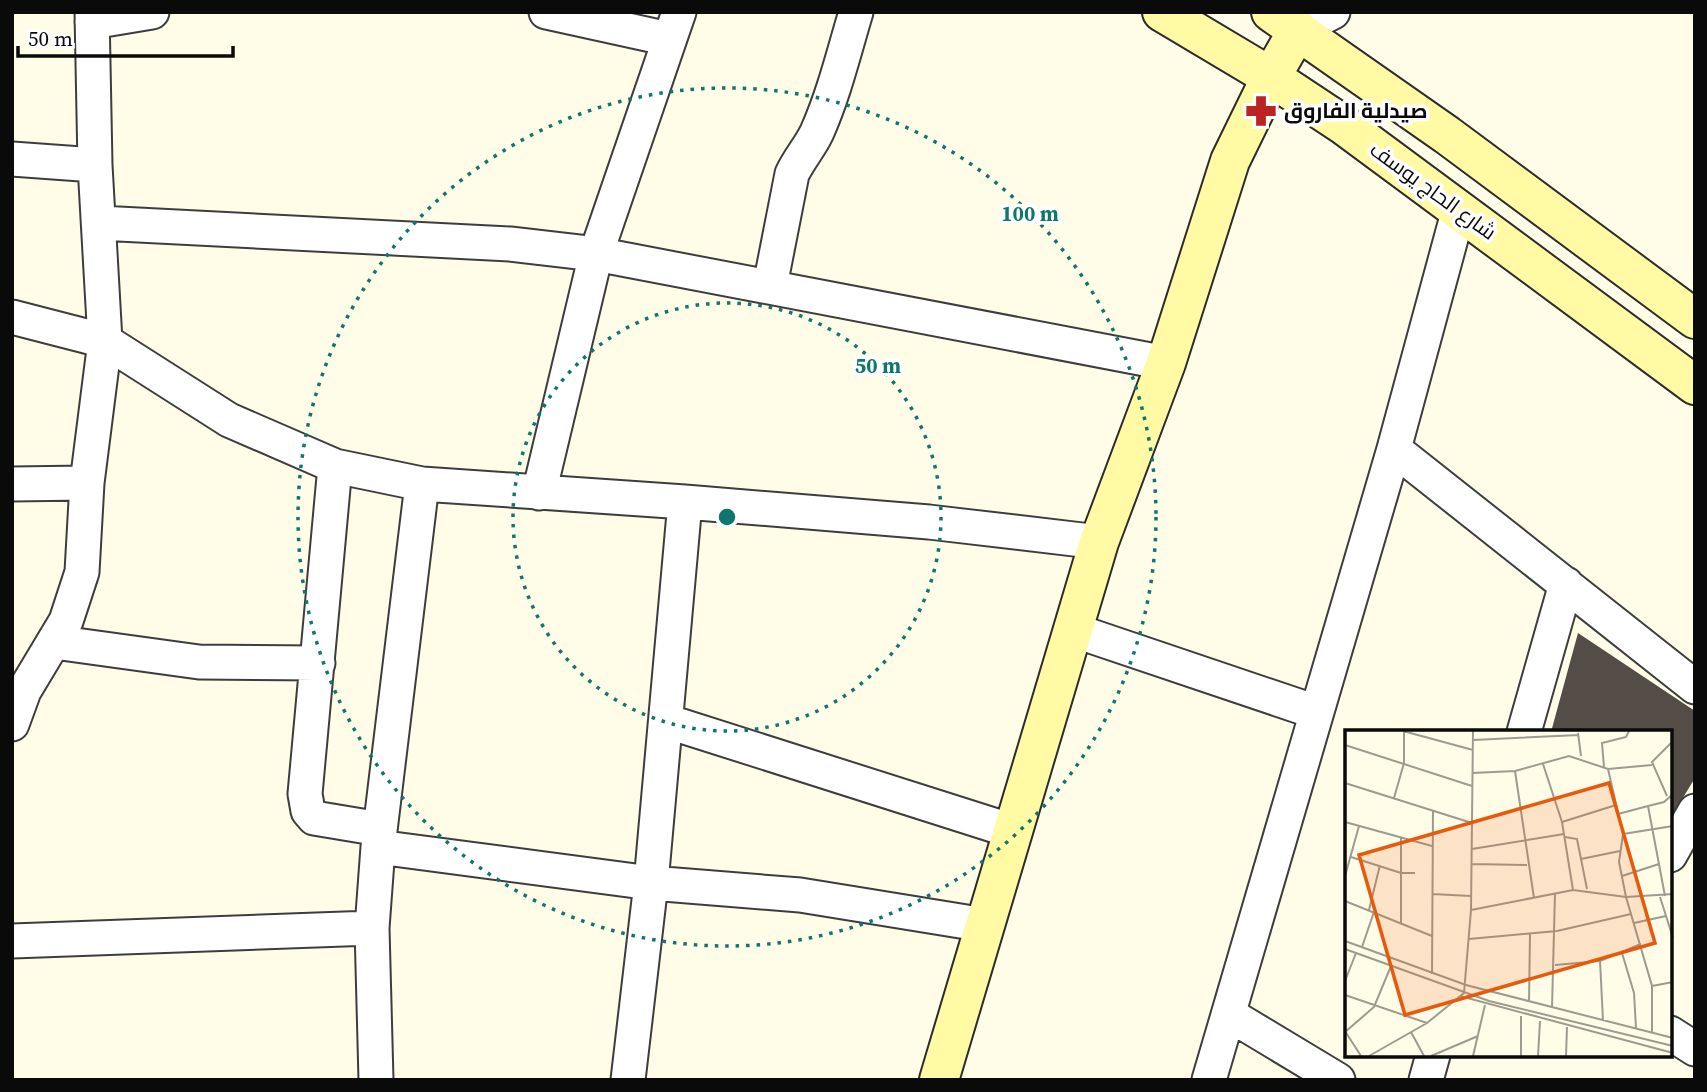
<svg xmlns="http://www.w3.org/2000/svg" width="1707" height="1092" font-family="'Source Serif 4',Cairo,serif">
  <style>
    .building { fill: #534c47 }
    .lines { fill: none; stroke-linecap: round; stroke-linejoin: round }
    .street-casing { stroke: #3d3d3d; stroke-width: 37 }
    .secondary-casing { stroke: #2c2c2c; stroke-width: 42 }
    .street { stroke: #fff; stroke-width: 33 }
    .secondary { stroke: #fffaa3; stroke-width: 38 }
    .ring { fill: none; stroke: #0f766e; stroke-width: 3.5; stroke-dasharray: 3.5 7 }
    .labels { text-anchor: middle; stroke-width: 7; stroke-linejoin: round; paint-order: stroke }
    .poi-label { font-size: 21px; font-weight: bold; fill: #0a0a0a; stroke: #fff; text-anchor: start }
    .street-label { font-size: 21px; fill: #0a0a0a; stroke: #fff }
    .inset-road { fill: none; stroke: #9d9b8f; stroke-width: 2 }
    .view { fill: #e8590c; fill-opacity: 0.15; stroke: #e8590c; stroke-width: 3.5 }
    .inset-edge { fill: none; stroke: #0a0a0a; stroke-width: 3.5 }
    .centre { fill: #0f766e; stroke: #fff; stroke-width: 3.5 }
    .ring-label { font-size: 21px; text-anchor: middle; font-weight: bold; fill: #0f766e; stroke: #fff; stroke-width: 7; stroke-linejoin: round; paint-order: stroke }
  </style>
  <rect width="100%" height="100%" fill="#fffce8"/>
  <path class="building" d="M 1578,633 L 1695,711 L 1695,778 L 1670,819 L 1670,732 L 1551,732 Z"/>
  <g class="lines">
    <defs>
      <path id="street" d="M 546,12 L 669,39
        M 92,22 L 152,12
        M 1298,30 L 1333,12
        M 12,159 L 95,165
        M 99,223 L 510,244 L 596,254 L 1166,363
        M 770,286 L 792,174 C 799,159 810,147 817,132 C 834,94 844,52 856,12
        M 12,317 L 105,341 L 229,420 L 335,466 L 422,484 L 685,502 L 929,522 L 1099,542
        M 1394,449 L 1695,687
        M 335,466 L 305,794 L 308,811 L 314,818 L 380,829
        M 12,484 L 87,483
        M 539,493 L 596,254 L 679,12
        M 1073,630 L 1316,712
        M 54,642 L 199,662 L 318,663
        M 666,721 L 1012,831
        M 12,724 L 24,691 L 66,621 L 82,572 L 87,483 L 105,341 L 95,165 L 92,12
        M 1524,732 L 1566,584
        M 378,847 L 651,883 L 800,895 L 985,925
        M 1670,855 L 1695,811
        M 12,941 L 372,928
        M 1230,1015 L 1338,1080
        M 1670,1033 L 1695,1049
        M 376,1080 L 372,928 L 378,847 L 422,484
        M 628,1080 L 651,883 L 685,502
        M 1209,1080 L 1394,449 L 1459,209
        M 1426,1080 L 1433,1055"/>
      <path id="secondary" d="M 1162,12 L 1271,77 L 1345,126 L 1695,385
        M 1271,12 L 1447,135 L 1695,319
        M 939,1080 L 1099,542 L 1166,363 L 1230,161 L 1271,77 L 1298,30"/>
    </defs>
    <use href="#street" class="street-casing"/>
    <use href="#secondary" class="secondary-casing"/>
    <use href="#street" class="street"/>
    <use href="#secondary" class="secondary"/>
  </g>
  <g class="ring">
    <circle cx="727" cy="517" r="214"/>
    <circle cx="727" cy="517" r="429"/>
  </g>
  <defs>
    <symbol id="pharmacy-bare" viewBox="-9 -9 18 18"><path d="M-2-6h4v4h4v4h-4v4h-4v-4h-4v-4h4Z" fill="#bb2422" stroke="#fff" stroke-width="2.5" paint-order="stroke"/></symbol>
  </defs>
  <g fill-rule="evenodd">
    <use href="#pharmacy-bare" x="1239" y="89" width="44" height="44"/>
  </g>
  <g class="labels">
    <g class="poi-label">
      <text x="1284" y="118">صيدلية الفاروق</text>
    </g>
    <g class="street-label">
      <text transform="translate(1433 191) rotate(36)" y="7">شارع الحاج يوسف</text>
    </g>
  </g>
  <g transform="translate(1345 730)">
    <rect width="327" height="327" fill="#fffce8"/>
    <path class="inset-road" d="M 58,1 L 128,20M 233,3 L 236,26M 128,10 L 234,5M 0,15 L 127,56M 198,34 L 217,92 L 228,160M 259,37 L 257,13 L 281,7 L 284,1M 263,39 L 278,104 L 274,132 L 281,167 L 307,256 L 307,303M 170,41 L 189,168M 127,43 L 170,41 L 224,26 L 263,39 L 307,35M 0,53 L 127,93M 322,66 L 307,32 L 328,11M 49,68 L 59,33 L 59,1M 273,84 L 303,76M 0,92 L 87,116M 217,92 L 271,75M 278,104 L 328,96M 56,107 L 56,193M 220,107 L 232,109 L 242,159M 127,119 L 219,104M 6,127 L 56,143 L 70,143M 236,129 L 275,121M 127,134 L 182,135M 0,146 L 14,96M 277,146 L 314,134M 87,164 L 126,166M 320,166 L 303,76 L 319,72 L 328,64M 315,167 L 328,208M 0,171 L 87,206M 24,180 L 35,135M 126,180 L 228,160 L 281,167 L 328,164M 289,193 L 321,186M 124,209 L 212,201 L 286,184M 0,211 L 121,255 L 328,308M 17,217 L 29,182M 0,219 L 144,271 L 328,316M 277,223 L 289,263 L 291,298M 255,231 L 258,290M 210,235 L 255,231 L 296,214M 87,244 L 88,81M 0,251 L 11,223M 307,256 L 328,252M 0,265 L 82,293M 115,266 L 328,323M 184,272 L 185,203M 207,278 L 210,163M 176,286 L 176,326M 0,301 L 16,326M 0,302 L 29,277 L 46,236M 66,302 L 79,326M 24,326 L 82,293 L 119,263 L 126,180 L 128,1M 86,326 L 133,306M 128,326 L 140,275M 193,326 L 195,291M 221,326 L 222,297"/>
    <path class="view" d="M 264,53 L 310,213 L 60,285 L 14,125 Z"/>
    <rect width="327" height="327" class="inset-edge"/>
  </g>
  <circle cx="727" cy="517" r="10" class="centre"/>
  <g class="ring-label">
    <text x="1030" y="221">100 m</text>
    <text x="878" y="373">50 m</text>
  </g>
  <rect width="1707" height="1092" fill="none" stroke="#0a0a0a" stroke-width="28"/>
  <path d="M18 46v10h215v-10" fill="none" stroke="#0a0a0a" stroke-width="3.5"/>
  <text x="28" y="46" font-size="21" fill="#0a0a0a" stroke="#ffffff" stroke-width="5" paint-order="stroke">50 m</text>
</svg>
